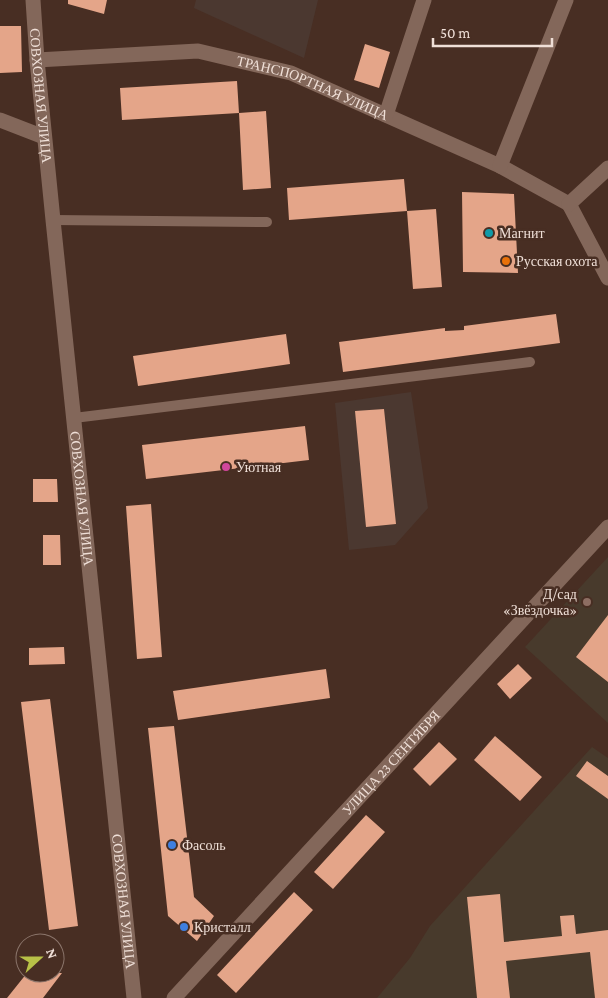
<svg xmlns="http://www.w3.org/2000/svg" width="608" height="998" font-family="'Crimson Pro',serif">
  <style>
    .industrial { fill: #4b3830 }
    .education { fill: #483a2c }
    .building { fill: #e4a589 }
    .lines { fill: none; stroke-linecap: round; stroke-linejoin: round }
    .lane { stroke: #83675a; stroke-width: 10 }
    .street { stroke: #83675a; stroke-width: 15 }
    .culture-dot { fill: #0f9aa8; stroke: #482e23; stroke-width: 2 }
    .food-dot { fill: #e8710a; stroke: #482e23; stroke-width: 2 }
    .hotel-dot { fill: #d1479c; stroke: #482e23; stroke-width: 2 }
    .education-dot { fill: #8d6e63; stroke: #482e23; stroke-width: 2 }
    .shop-dot { fill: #3f7fe0; stroke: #482e23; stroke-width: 2 }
    .labels { text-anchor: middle; stroke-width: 5; stroke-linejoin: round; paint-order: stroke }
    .street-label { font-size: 14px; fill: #efdfd7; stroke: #482e23 }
    .poi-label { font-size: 14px; fill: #efdfd7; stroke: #482e23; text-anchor: start }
  </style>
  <rect width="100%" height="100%" fill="#482e23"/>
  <path class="industrial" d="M 196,0 L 318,0 L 304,58 L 194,8 Z
    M 411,392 L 428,508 L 395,545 L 349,550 L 335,403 Z"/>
  <path class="education" d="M 608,557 L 608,723 L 525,647 Z
    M 592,747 L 608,758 L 608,998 L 377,998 L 410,958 L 430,926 Z"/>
  <path class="building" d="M 68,0 L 107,0 L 104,14 L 68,4 Z
    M 0,26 L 21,26 L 22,72 L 0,73 Z
    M 365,44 L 390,52 L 379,88 L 354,80 Z
    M 237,81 L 239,113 L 122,120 L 120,88 Z
    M 266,111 L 271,188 L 243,190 L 239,113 Z
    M 404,179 L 407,211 L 289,220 L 287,188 Z
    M 462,192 L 514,194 L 518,273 L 463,272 Z
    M 436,209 L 442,287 L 413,289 L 407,211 Z
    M 556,314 L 560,343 L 343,372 L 339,342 L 445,328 L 445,331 L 464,330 L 464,326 Z
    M 286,334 L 290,364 L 138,386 L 133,356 Z
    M 384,409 L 396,524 L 366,527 L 355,411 Z
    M 305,426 L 309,460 L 146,479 L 142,445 Z
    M 33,479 L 57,479 L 58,502 L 33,502 Z
    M 151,504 L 162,657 L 137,659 L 126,506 Z
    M 43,535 L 60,535 L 61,565 L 43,565 Z
    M 608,615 L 608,682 L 576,657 Z
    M 64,647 L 65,664 L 29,665 L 29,648 Z
    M 518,664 L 532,678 L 510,699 L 497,684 Z
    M 326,669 L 330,698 L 178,720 L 173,691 Z
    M 50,699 L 78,926 L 49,930 L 21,702 Z
    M 174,726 L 194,897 L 214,916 L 197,941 L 168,916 L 148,728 Z
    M 495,736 L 542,777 L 520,801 L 474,760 Z
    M 439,742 L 457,759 L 430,786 L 413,769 Z
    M 587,761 L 608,776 L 608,799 L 576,776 Z
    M 366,815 L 385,832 L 333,889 L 314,872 Z
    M 294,892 L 313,910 L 236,993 L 217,975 Z
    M 500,894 L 504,942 L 562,936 L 560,916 L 574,915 L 576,934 L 608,930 L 608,998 L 595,998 L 590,952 L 506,961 L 510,998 L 477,998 L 467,897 Z
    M 27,973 L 62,973 L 43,998 L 7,998 Z"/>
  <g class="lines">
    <path class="lane" d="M 53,220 L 267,222
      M 74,418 L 530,362"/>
    <g class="street">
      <path id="s1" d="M 33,0 L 37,60 L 53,220 L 134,998"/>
      <path id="s2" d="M 37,60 L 198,51 L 291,73 L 500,166 L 569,204"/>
      <path d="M 386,115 L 424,0"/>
      <path d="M 0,120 L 44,137"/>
      <path d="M 500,166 L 566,0"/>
      <path d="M 569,204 L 608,278"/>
      <path d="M 569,204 L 608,168"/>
      <path id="s3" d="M 174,998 L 608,527"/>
    </g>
  </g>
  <circle class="culture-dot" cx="489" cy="233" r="5"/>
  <circle class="food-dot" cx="506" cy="261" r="5"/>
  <circle class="hotel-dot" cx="226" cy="467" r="5"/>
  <circle class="education-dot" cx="587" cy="602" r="5"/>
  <g class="shop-dot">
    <circle cx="172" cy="845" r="5"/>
    <circle cx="184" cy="927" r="5"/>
  </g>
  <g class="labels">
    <g class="street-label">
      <text dy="5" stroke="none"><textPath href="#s2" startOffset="282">ТРАНСПОРТНАЯ УЛИЦА</textPath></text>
      <text dy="5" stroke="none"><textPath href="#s1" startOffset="96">СОВХОЗНАЯ УЛИЦА</textPath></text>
      <text dy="5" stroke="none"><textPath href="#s1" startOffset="501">СОВХОЗНАЯ УЛИЦА</textPath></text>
      <text dy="5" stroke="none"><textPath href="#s3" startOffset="320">УЛИЦА 23 СЕНТЯБРЯ</textPath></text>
      <text dy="5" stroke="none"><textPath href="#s1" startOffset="906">СОВХОЗНАЯ УЛИЦА</textPath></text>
    </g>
    <g class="poi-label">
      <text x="499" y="238">Магнит</text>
      <text x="516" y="266">Русская охота</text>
      <text x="236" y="472">Уютная</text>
      <text x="577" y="599" text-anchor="end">Д/сад<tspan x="577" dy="16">«Звёздочка»</tspan></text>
      <text x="182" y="850">Фасоль</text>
      <text x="194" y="932">Кристалл</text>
    </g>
  </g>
  <g transform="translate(40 958) rotate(69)"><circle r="24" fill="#482e23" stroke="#8b756b"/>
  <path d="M0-4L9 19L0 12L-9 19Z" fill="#b8c147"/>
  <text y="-8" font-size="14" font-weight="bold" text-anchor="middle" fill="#efdfd7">N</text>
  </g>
  <path d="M433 38v8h119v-8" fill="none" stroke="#efdfd7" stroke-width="2.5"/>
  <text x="440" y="38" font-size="15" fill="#efdfd7" stroke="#482e23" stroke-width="4" paint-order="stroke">50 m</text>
</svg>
